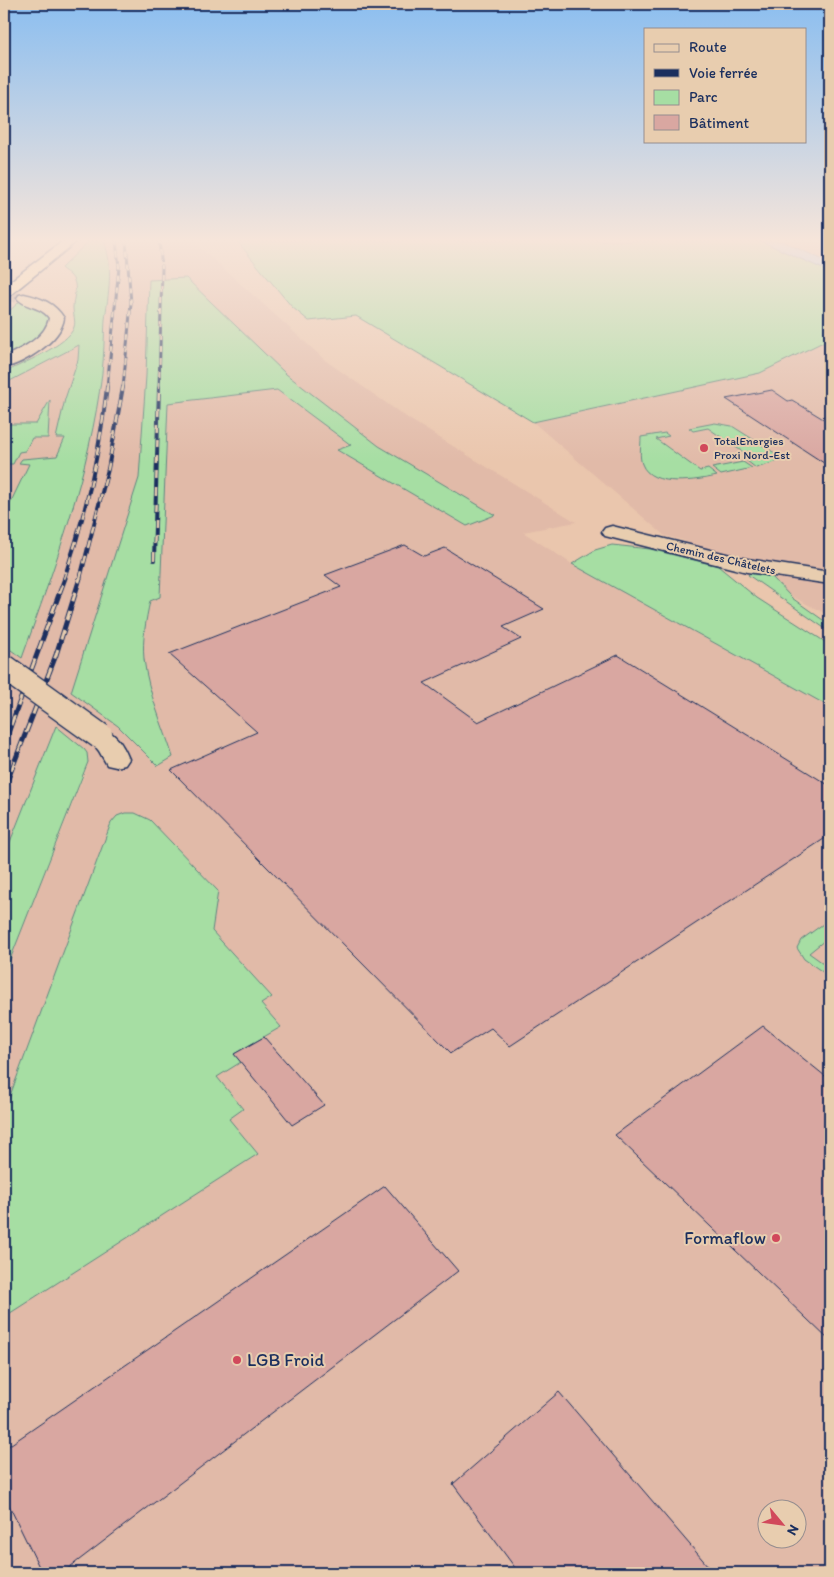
<svg xmlns="http://www.w3.org/2000/svg" width="834" height="1577" font-family="Itim,sans-serif">
  <style>
    .built { fill: #e1baa8; fill-rule: evenodd }
    .green { fill: #a6dea3; stroke: #608680 }
    .water { fill: #a0cefb; stroke: #6b8ebc }
    .building { fill: #d9a7a1; stroke: #1b2f5e }
    .lines { fill: none; stroke-linecap: round; stroke-linejoin: round }
    .street-tunnel { stroke: #c1a89d; stroke-width: 14; stroke-dasharray: 14 8; stroke-linecap: butt }
    .street-casing { stroke: #1b2f5e; stroke-width: 3 }
    .highway-casing { stroke: #1b2f5e; stroke-width: 3 }
    .street { fill: #e8cdaf; fill-rule: evenodd }
    .highway { fill: #fddcac; fill-rule: evenodd }
    .rail-far2-casing { stroke: #1b2f5e; stroke-width: 3 }
    .rail-far1-casing { stroke: #1b2f5e; stroke-width: 4 }
    .rail-casing { stroke: #1b2f5e; stroke-width: 5 }
    .rail-far2 { stroke: #e8cdaf; stroke-width: 2; stroke-dasharray: 6; stroke-linecap: butt }
    .rail-far1 { stroke: #e8cdaf; stroke-width: 2.5; stroke-dasharray: 8; stroke-linecap: butt }
    .rail { stroke: #e8cdaf; stroke-width: 3; stroke-dasharray: 10; stroke-linecap: butt }
    .street-bridge-casing { stroke: #1b2f5e; stroke-width: 28; stroke-linecap: butt }
    .street-bridge { stroke: #e8cdaf; stroke-width: 25 }
    .poi-dot { fill: #d1495b; stroke: #e8cdaf; stroke-width: 2 }
    .labels { text-anchor: middle; stroke-width: 4; stroke-linejoin: round; paint-order: stroke }
    .far-poi-label { font-size: 12px; fill: #1b2f5e; stroke: #e8cdaf; text-anchor: start }
    .far-street-label { font-size: 12px; fill: #1b2f5e; stroke: #e8cdaf }
    .near-poi-label { font-size: 18px; fill: #1b2f5e; stroke: #e8cdaf; text-anchor: end }
  </style>
  <rect width="100%" height="100%" fill="#eac6ad"/>
  <filter id="ink" filterUnits="userSpaceOnUse"><feTurbulence type="fractalNoise" baseFrequency=".02" numOctaves="2"/><feDisplacementMap in="SourceGraphic" scale="10" xChannelSelector="R" yChannelSelector="G"/><feConvolveMatrix kernelMatrix="1 2 1 2 8 2 1 2 1" color-interpolation-filters="sRGB"/></filter>
  <g filter="url(#ink)">
    <path class="built" d="M 104,241 L 193,241 L 326,361 L 409,419 L 576,522 L 523,532 L 572,564 L 830,707 L 830,1573 L 4,1573 L 4,975 L 87,768 L 88,758 L 80,745 L 56,727 L 4,857 L 4,702 L 9,690 L 4,685 L 4,645 L 22,657 L 65,537 L 91,433 L 102,373 L 109,286 L 109,259 ZM 766,1510 L 796,1510 L 796,1540 L 766,1540 Z
      M 781,241 L 830,241 L 830,263 Z
      M 830,342 L 830,616 L 682,540 L 665,536 L 533,422 L 760,373 L 821,343 Z
      M 79,345 L 78,360 L 65,399 L 65,437 L 4,598 L 4,384 Z"/>
    <path class="green" d="M 89,241 L 104,241 C 114,266 108,295 105,320 C 104,338 104,356 102,373 C 90,471 55,565 22,658 L 4,645 L 4,516 L 29,464 L 19,463 L 22,459 L 57,456 L 65,438 L 56,438 L 65,399 L 78,360 L 79,345 L 4,384 L 4,373 C 20,364 69,345 74,327 C 76,321 73,314 73,308 C 73,296 80,285 70,275 C 67,272 64,271 61,268 Z
      M 237,241 L 761,241 L 830,272 L 830,342 L 821,343 L 760,373 L 533,422 L 356,316 L 309,321 L 292,307 Z
      M 186,278 L 286,374 L 379,446 L 495,515 L 467,526 L 337,450 L 351,445 L 277,390 L 168,403 L 160,597 L 150,601 C 146,620 142,640 144,659 C 148,693 163,725 173,757 L 158,766 L 118,726 L 71,692 L 139,478 L 146,376 L 149,280 Z
      M 20,301 C 31,307 41,308 50,317 L 48,328 L 34,341 L 4,358 L 4,316 Z
      M 50,400 L 48,438 L 32,438 L 25,451 L 19,452 L 13,464 L 4,464 L 4,424 L 36,424 Z
      M 715,423 L 732,426 L 781,457 L 782,460 L 756,468 L 747,461 L 753,459 L 708,428 L 693,431 L 689,428 Z
      M 665,433 L 669,436 L 656,439 L 700,471 L 708,469 L 717,476 C 699,480 651,489 642,464 C 639,457 641,446 641,437 Z
      M 743,462 L 752,468 L 721,475 L 712,468 Z
      M 612,545 L 650,549 L 718,566 L 757,598 L 830,645 L 830,707 L 572,564 L 595,550 Z
      M 750,573 L 772,577 L 792,598 L 830,625 L 830,632 L 748,575 Z
      M 56,726 L 84,749 L 87,753 L 88,762 L 4,975 L 4,857 Z
      M 125,813 L 135,813 L 150,820 L 218,891 L 212,931 L 272,997 L 261,1004 L 281,1027 L 234,1054 L 241,1062 L 217,1077 L 243,1109 L 229,1119 L 258,1154 L 4,1317 L 4,1112 L 111,823 L 117,816 Z
      M 830,919 L 830,936 L 809,953 L 830,968 L 830,977 L 804,959 L 797,948 L 801,940 Z"/>
    <path class="water" d="M 761,241 L 781,241 L 830,263 L 830,272 Z"/>
    <path class="building" d="M 772,390 L 788,401 L 792,400 L 830,423 L 830,467 L 726,399 Z
      M 405,545 L 424,556 L 445,548 L 544,609 L 503,627 L 521,639 L 424,683 L 478,722 L 618,655 L 830,786 L 830,835 L 510,1046 L 491,1028 L 451,1053 L 171,770 L 257,732 L 169,654 L 341,587 L 325,575 Z
      M 763,1026 L 830,1080 L 830,1341 L 615,1135 Z
      M 264,1037 L 324,1105 L 292,1125 L 234,1054 Z
      M 385,1186 L 458,1271 L 62,1573 L 42,1573 L 4,1495 L 4,1449 Z
      M 559,1392 L 714,1573 L 519,1573 L 453,1484 Z"/>
    <g class="lines">
      <path class="street-tunnel" d="M 4,292 L 24,298"/>
      <defs>
        <path id="street" d="M 24,294 C 42,298 54,303 64,318 C 61,341 25,363 4,368 L 4,357 C 20,349 46,338 49,318 C 41,306 25,308 17,298 L 19,295 Z
          M 612,526 L 747,559 L 830,572 L 830,584 L 747,572 L 605,536 L 602,532 L 605,528 Z
          M 100,728 C 116,732 123,745 129,759 L 125,765 L 116,767 L 107,765 L 99,751 L 87,736 L 91,730 Z"/>
        <path id="highway" d="M 63,241 L 77,241 L 9,296 L 4,297 L 4,286 Z"/>
      </defs>
      <use href="#street" class="street-casing"/>
      <use href="#highway" class="highway-casing"/>
      <use href="#street" class="street"/>
      <use href="#highway" class="highway"/>
      <defs>
        <path id="rail-far2" d="M 107,388 L 119,267 L 116,241
          M 123,388 L 131,303 L 126,241
          M 159,388 L 162,268 L 159,241"/>
        <path id="rail-far1" d="M 154,560 L 159,387
          M 64,579 C 85,517 100,452 107,387
          M 80,579 L 108,469 L 123,387"/>
        <path id="rail" d="M 4,744 L 65,578
          M 4,789 L 56,655 L 80,578"/>
      </defs>
      <use href="#rail-far2" class="rail-far2-casing"/>
      <use href="#rail-far1" class="rail-far1-casing"/>
      <use href="#rail" class="rail-casing"/>
      <use href="#rail-far2" class="rail-far2"/>
      <use href="#rail-far1" class="rail-far1"/>
      <use href="#rail" class="rail"/>
      <defs>
        <path id="street-bridge" d="M 4,667 L 100,736"/>
      </defs>
      <use href="#street-bridge" class="street-bridge-casing"/>
      <use href="#street-bridge" class="street-bridge"/>
    </g>
  </g>
  <linearGradient id="sky" x2="0" y2="1"><stop stop-color="#8bbef0"/><stop offset="0.52" stop-color="#f6e5da"/><stop offset="1" stop-color="#f6e5da" stop-opacity="0"/></linearGradient>
  <rect width="834" height="462" fill="url(#sky)"/>
  <g class="poi-dot">
    <circle cx="704" cy="448" r="5"/>
    <circle cx="776" cy="1238" r="5"/>
    <circle cx="237" cy="1360" r="5"/>
  </g>
  <g class="labels">
    <g class="far-poi-label">
      <text x="714" y="445">TotalEnergies<tspan x="714" dy="14">Proxi Nord-Est</tspan></text>
    </g>
    <g class="far-street-label">
      <text transform="translate(721 558) rotate(13)" y="4">Chemin des Châtelets</text>
    </g>
    <g class="near-poi-label">
      <text x="766" y="1244">Formaflow</text>
      <text x="247" y="1366" text-anchor="start">LGB Froid</text>
    </g>
  </g>
  <rect width="834" height="1577" fill="none" stroke="#e8cdaf" stroke-width="20"/>
  <rect x="10" y="10" width="814" height="1557" fill="none" stroke="#1b2f5e" stroke-width="2" filter="url(#ink)"/>
  <rect x="644" y="28" width="162" height="115" fill="#e8cdaf" stroke="#968e8f"/>
  <rect x="654" y="44" width="25" height="8" fill="#e8cdaf" stroke="#968e8f"/>
  <text x="689" y="52" font-size="15" fill="#1b2f5e">Route</text>
  <rect x="654" y="69" width="25" height="8" fill="#1b2f5e" stroke="#968e8f"/>
  <text x="689" y="78" font-size="15" fill="#1b2f5e">Voie ferrée</text>
  <rect x="654" y="90" width="25" height="15" fill="#a6dea3" stroke="#968e8f"/>
  <text x="689" y="102" font-size="15" fill="#1b2f5e">Parc</text>
  <rect x="654" y="115" width="25" height="15" fill="#d9a7a1" stroke="#968e8f"/>
  <text x="689" y="128" font-size="15" fill="#1b2f5e">Bâtiment</text>
  <g transform="translate(782 1524) rotate(119)"><circle r="24" fill="#e8cdaf" stroke="#968e8f"/>
  <path d="M0-4L9 19L0 12L-9 19Z" fill="#d1495b"/>
  <text y="-8" font-size="14" font-weight="bold" text-anchor="middle" fill="#1b2f5e">N</text>
  </g>
</svg>
